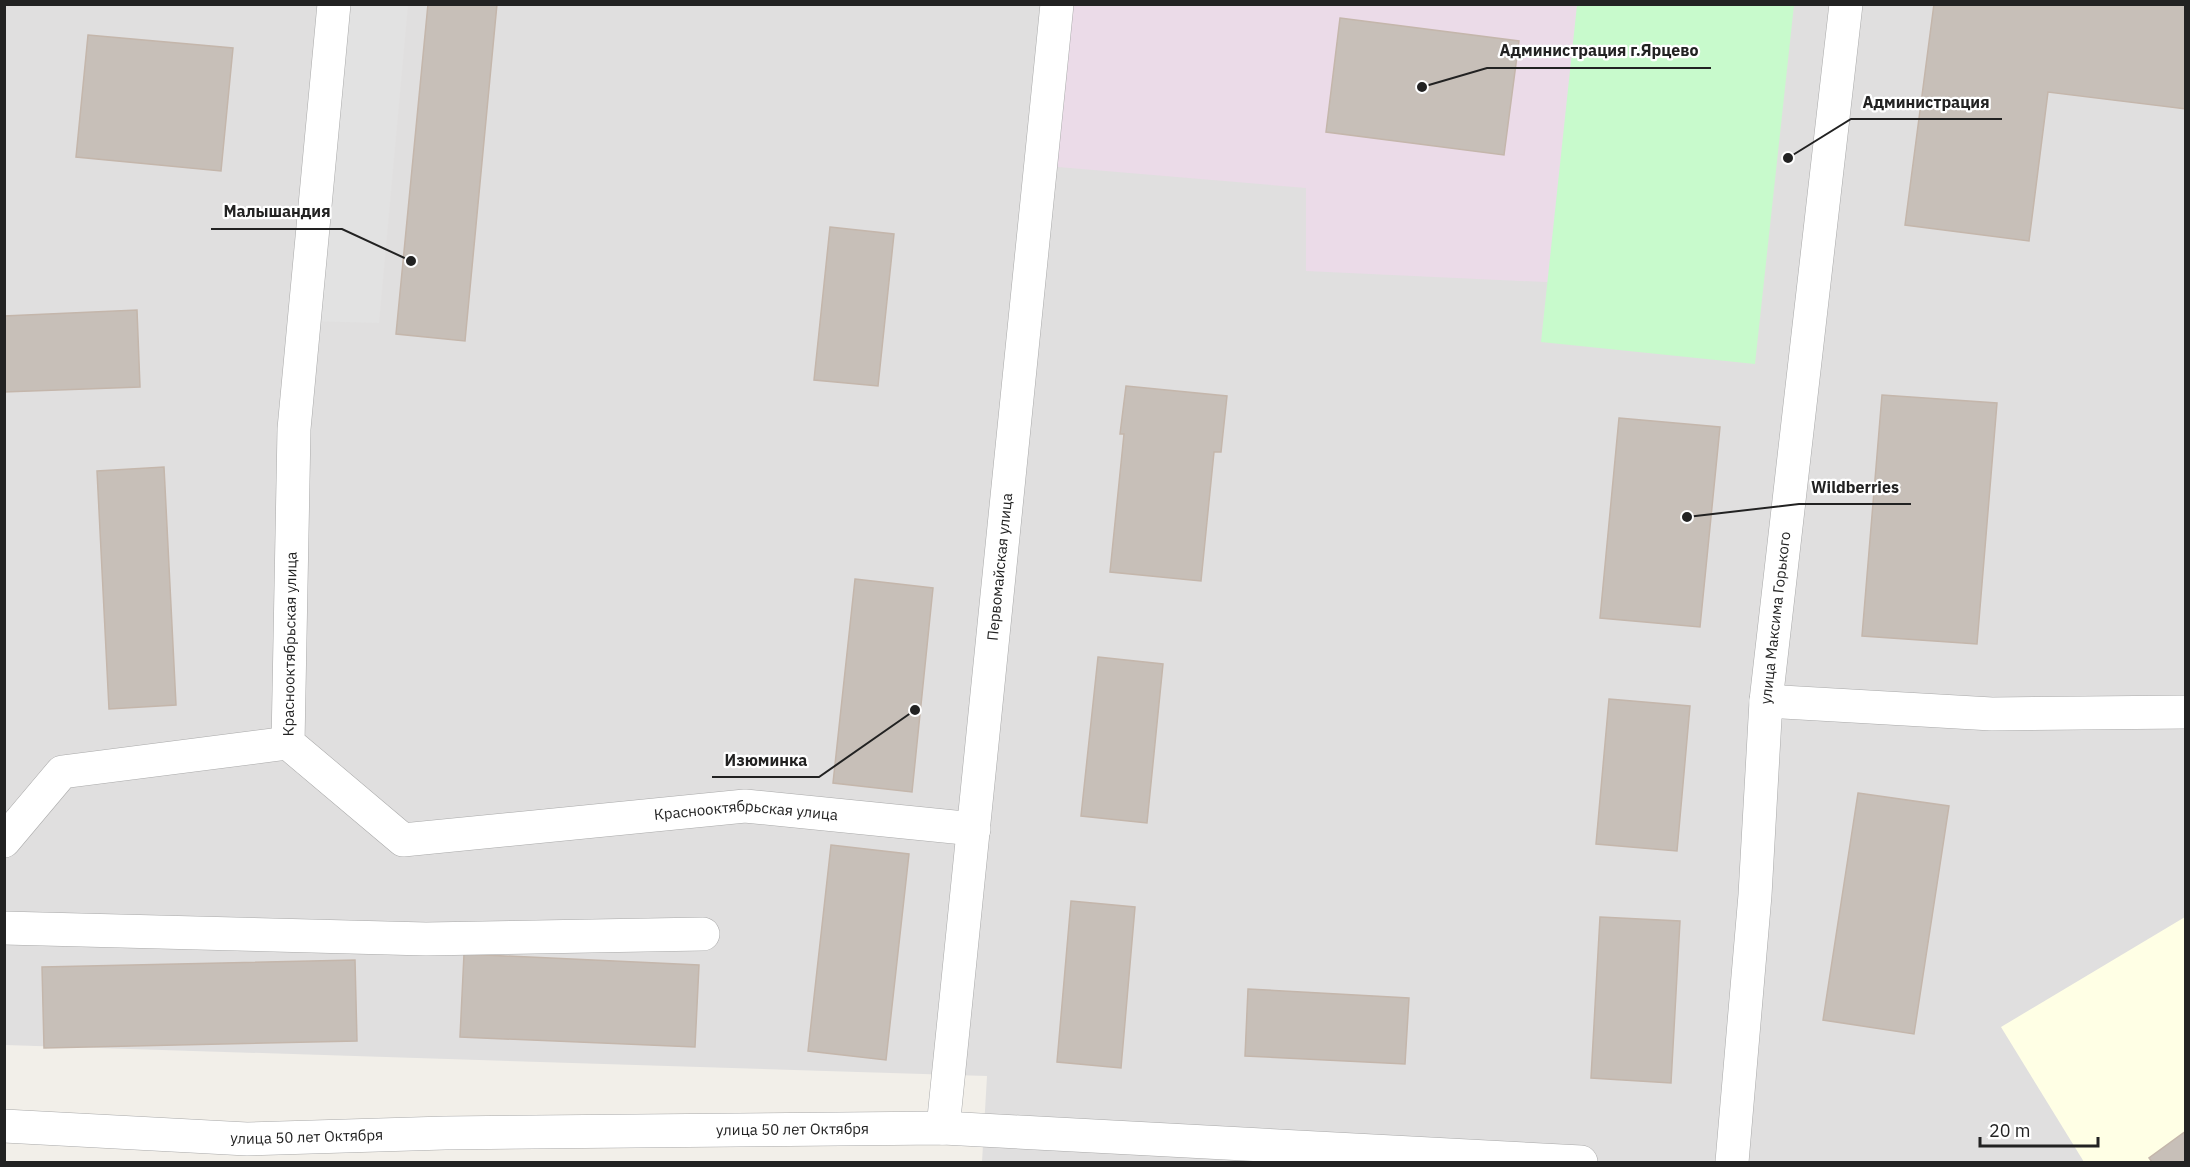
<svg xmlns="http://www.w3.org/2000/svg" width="2190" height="1167" font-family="'IBM Plex Sans',sans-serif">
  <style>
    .residential { fill: #e0dfdf }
    .industrial { fill: #ebdbe8 }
    .education { fill: #ffffe5 }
    .park { fill: #c8facc }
    .parking { fill: #e2e2e2 }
    .building { fill: #c7bfb8; stroke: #c4b6ab; stroke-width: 1.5 }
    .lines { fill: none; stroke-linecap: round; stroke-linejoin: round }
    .minor-casing { stroke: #a9a9a9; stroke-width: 34 }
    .minor { stroke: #fff; stroke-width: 33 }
    .labels { text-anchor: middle; stroke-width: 4.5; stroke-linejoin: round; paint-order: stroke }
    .street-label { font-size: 15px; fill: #222; stroke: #fff }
    .leader { fill: none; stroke: #222; stroke-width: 2 }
    .callout-dot { fill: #222; stroke: #fff; stroke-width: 2 }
    .callout-label { font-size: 16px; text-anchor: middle; font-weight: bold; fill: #222; stroke: #fff; stroke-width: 4.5; stroke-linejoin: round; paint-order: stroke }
  </style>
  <rect width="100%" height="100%" fill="#f2efe9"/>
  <path class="residential" d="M 5,5 L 2185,5 L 2185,1162 L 982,1162 L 987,1076 L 5,1045 Z"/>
  <path class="industrial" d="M 1061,5 L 1619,5 L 1588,284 L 1306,271 L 1306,188 L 1046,166 Z"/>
  <path class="education" d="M 2185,917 L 2185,1162 L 2084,1162 L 2001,1027 Z"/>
  <path class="park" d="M 1577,5 L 1794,5 L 1755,364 L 1541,342 Z"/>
  <path class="parking" d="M 334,5 L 408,5 L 379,323 L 305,321 Z"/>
  <path class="building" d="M 428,4 L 497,4 L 465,341 L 396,334 Z
    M 1934,4 L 2186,4 L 2186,109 L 2048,92 L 2029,241 L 1905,225 Z
    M 1340,18 L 1519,41 L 1504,155 L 1326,132 Z
    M 88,35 L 233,48 L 221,171 L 76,157 Z
    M 830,227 L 894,234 L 878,386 L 814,380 Z
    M 137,310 L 140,387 L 4,392 L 4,316 Z
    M 1126,386 L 1227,396 L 1221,452 L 1214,452 L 1201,581 L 1110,572 L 1124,434 L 1120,434 Z
    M 1882,395 L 1997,403 L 1977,644 L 1862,636 Z
    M 1619,418 L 1720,427 L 1700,627 L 1600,618 Z
    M 164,467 L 176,705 L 109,709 L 97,471 Z
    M 855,579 L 933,588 L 912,792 L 833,783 Z
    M 1098,657 L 1163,664 L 1147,823 L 1081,816 Z
    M 1609,699 L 1690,706 L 1677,851 L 1596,844 Z
    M 1858,793 L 1949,806 L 1914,1034 L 1823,1020 Z
    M 831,845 L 909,854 L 886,1060 L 808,1051 Z
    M 1071,901 L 1135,907 L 1121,1068 L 1057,1062 Z
    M 1600,917 L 1680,921 L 1671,1083 L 1591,1078 Z
    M 464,954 L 699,965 L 695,1047 L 460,1037 Z
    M 355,960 L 357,1041 L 44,1048 L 42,967 Z
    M 1248,989 L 1409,998 L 1405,1064 L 1245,1056 Z
    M 2186,1131 L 2186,1162 L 2152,1162 L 2149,1158 Z"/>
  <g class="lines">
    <defs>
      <g id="minor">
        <path id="s1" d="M 334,4 L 294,429 L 288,743 L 403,840 L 745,806 L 974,829"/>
        <path d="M 1766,701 L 1992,714 L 2186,712"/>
        <path d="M 4,841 L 62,772 L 288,743"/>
        <path d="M 4,928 L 426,939 L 703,934"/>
        <path id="s2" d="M 4,1126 L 247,1139 L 445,1133 L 943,1128 L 1581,1162"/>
        <path id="s3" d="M 943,1128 L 1057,4"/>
        <path id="s4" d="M 1732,1162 L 1755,895 L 1766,701 L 1846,4"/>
      </g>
    </defs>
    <use href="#minor" class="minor-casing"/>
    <use href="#minor" class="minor"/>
  </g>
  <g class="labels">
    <g class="street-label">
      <text dy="5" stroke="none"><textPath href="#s3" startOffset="564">Первомайская улица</textPath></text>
      <text dy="5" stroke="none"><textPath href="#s4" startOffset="546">улица Максима Горького</textPath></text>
      <text transform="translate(290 644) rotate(-89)" y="5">Краснооктябрьская улица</text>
      <text dy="5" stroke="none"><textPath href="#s1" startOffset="1236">Краснооктябрьская улица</textPath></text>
      <text dy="5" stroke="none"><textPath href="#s2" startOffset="789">улица 50 лет Октября</textPath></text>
      <text dy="5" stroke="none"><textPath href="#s2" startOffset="303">улица 50 лет Октября</textPath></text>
    </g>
  </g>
  <path class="leader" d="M1422 87L1487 68H1711M1788 158L1851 119H2002M411 261L342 229H211M1687 517L1799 504H1911M915 710L819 777H712"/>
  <g class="callout-dot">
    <circle cx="1422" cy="87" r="6"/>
    <circle cx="1788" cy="158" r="6"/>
    <circle cx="411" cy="261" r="6"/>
    <circle cx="1687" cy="517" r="6"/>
    <circle cx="915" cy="710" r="6"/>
  </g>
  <g class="callout-label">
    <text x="1599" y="56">Администрация г.Ярцево</text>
    <text x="1926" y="108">Администрация</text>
    <text x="277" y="217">Малышандия</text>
    <text x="1855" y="493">Wildberries</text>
    <text x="766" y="766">Изюминка</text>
  </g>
  <rect width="2190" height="1167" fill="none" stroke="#222222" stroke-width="12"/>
  <path d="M1980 1137v9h118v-9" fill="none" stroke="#222222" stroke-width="3"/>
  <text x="1989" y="1137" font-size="18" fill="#222222" stroke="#ffffff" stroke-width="4.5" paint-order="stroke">20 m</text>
</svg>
